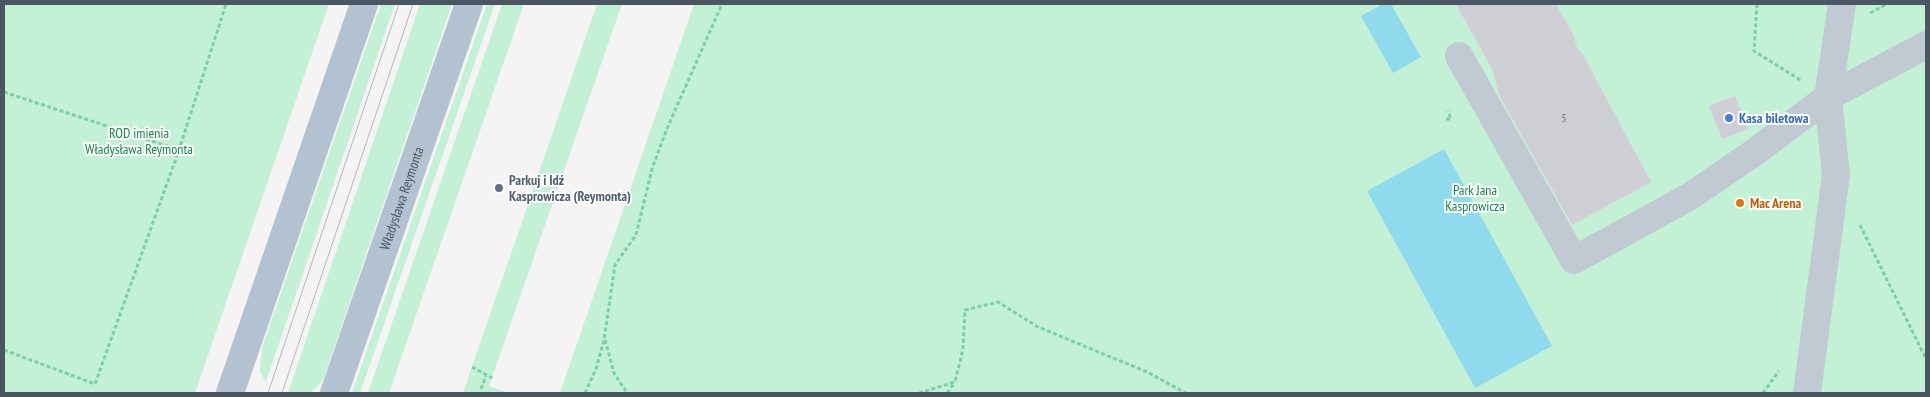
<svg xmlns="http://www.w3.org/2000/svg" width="1930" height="397" font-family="'PT Sans Narrow',sans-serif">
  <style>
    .green { fill: #c3f1d5 }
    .water { fill: #90daee }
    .building { fill: #cdcfd5; stroke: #d7d9de }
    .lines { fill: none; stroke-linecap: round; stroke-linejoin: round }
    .path { stroke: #7ad0a6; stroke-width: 3; stroke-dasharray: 4 2.5; stroke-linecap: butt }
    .minor { stroke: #c1cad2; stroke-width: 28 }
    .major { stroke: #b3c2d1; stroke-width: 28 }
    .tram { stroke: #b5b8bd; stroke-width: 1 }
    .shop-dot { fill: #3f7fe0; stroke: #fff; stroke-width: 2 }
    .service-dot { fill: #5c6f8a; stroke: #fff; stroke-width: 2 }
    .food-dot { fill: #e8710a; stroke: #fff; stroke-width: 2 }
    .labels { text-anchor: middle; stroke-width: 4; stroke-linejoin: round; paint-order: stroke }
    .number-label { font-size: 11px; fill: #6b747e }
    .shop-label { font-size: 14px; font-weight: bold; fill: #366cbe; stroke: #fff; text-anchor: start }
    .park-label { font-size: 14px; fill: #17864f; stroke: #fff }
    .service-label { font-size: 14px; font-weight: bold; fill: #4e5e75; stroke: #fff; text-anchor: start }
    .street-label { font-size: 14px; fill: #4a5661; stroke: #fff }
    .food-label { font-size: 14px; font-weight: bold; fill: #c56008; stroke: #fff; text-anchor: start }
  </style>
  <rect width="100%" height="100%" fill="#f5f3f3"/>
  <path class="green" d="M 4,4 L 329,4 L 195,393 L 4,393 Z
    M 381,4 L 395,4 L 266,382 L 260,372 L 262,348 Z
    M 420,4 L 452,4 L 323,380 L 311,393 L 288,393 Z
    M 487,4 L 495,4 L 360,393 L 352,393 Z
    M 502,4 L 524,4 L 389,393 L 368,393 Z
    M 597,4 L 622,4 L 489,386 L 508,393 L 463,393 Z
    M 694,4 L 1926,4 L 1926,393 L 560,393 Z"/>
  <path class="water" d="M 1383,4 L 1391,4 L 1421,57 L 1393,73 L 1361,16 Z
    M 1444,149 L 1552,346 L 1475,388 L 1367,191 Z"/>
  <path class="building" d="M 1456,4 L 1556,4 L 1574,36 L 1577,48 L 1582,53 L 1651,182 L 1572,225 L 1499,95 L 1493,71 Z
    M 1735,96 L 1748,129 L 1722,139 L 1709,106 Z"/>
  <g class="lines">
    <path class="path" d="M 1757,4 L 1754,51 L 1802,81
      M 1870,13 L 1887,4
      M 4,92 L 179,150
      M 1446,119 L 1451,119 L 1448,111
      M 1860,225 L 1926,359
      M 605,340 L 614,373 L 627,393
      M 4,350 L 95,384 L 179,150 L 226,4
      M 472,367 L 492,378
      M 481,389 L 486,376
      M 585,393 L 596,369 L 604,340 L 615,265 L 636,235 L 652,169 L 666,131 L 722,4
      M 919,393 L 955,382 L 963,349 L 965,310 L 998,302 L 1038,327 L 1147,372 L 1186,393
      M 947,393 L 955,382
      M 1763,393 L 1779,371"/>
    <path class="minor" d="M 1459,56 L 1574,260 L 1689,197 L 1755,152 L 1828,97 L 1926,45
      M 1807,393 L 1836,175 L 1828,97 L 1842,4"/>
    <g class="major">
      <path d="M 230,393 L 364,4"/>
      <path id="s1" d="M 334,393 L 469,4"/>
    </g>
    <path class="tram" d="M 268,393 L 399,4
      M 282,393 L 413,4"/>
  </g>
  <circle class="shop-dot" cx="1729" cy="118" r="5"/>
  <circle class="service-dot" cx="499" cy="188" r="5"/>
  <circle class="food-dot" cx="1740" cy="203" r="5"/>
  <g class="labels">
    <g class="number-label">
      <text x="1564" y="122">5</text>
    </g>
    <g class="shop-label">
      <text x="1739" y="123">Kasa biletowa</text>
    </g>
    <g class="park-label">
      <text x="139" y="138">ROD imienia<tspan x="139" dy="16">Władysława Reymonta</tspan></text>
      <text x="1475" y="195">Park Jana<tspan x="1475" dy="16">Kasprowicza</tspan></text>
    </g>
    <g class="service-label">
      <text x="509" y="185">Parkuj i Idź<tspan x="509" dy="16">Kasprowicza (Reymonta)</tspan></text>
    </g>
    <g class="street-label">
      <text dy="5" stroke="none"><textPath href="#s1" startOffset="206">Władysława Reymonta</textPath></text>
    </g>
    <g class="food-label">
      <text x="1750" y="208">Mac Arena</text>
    </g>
  </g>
  <rect width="1930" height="397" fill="none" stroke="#4a5661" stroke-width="10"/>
</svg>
